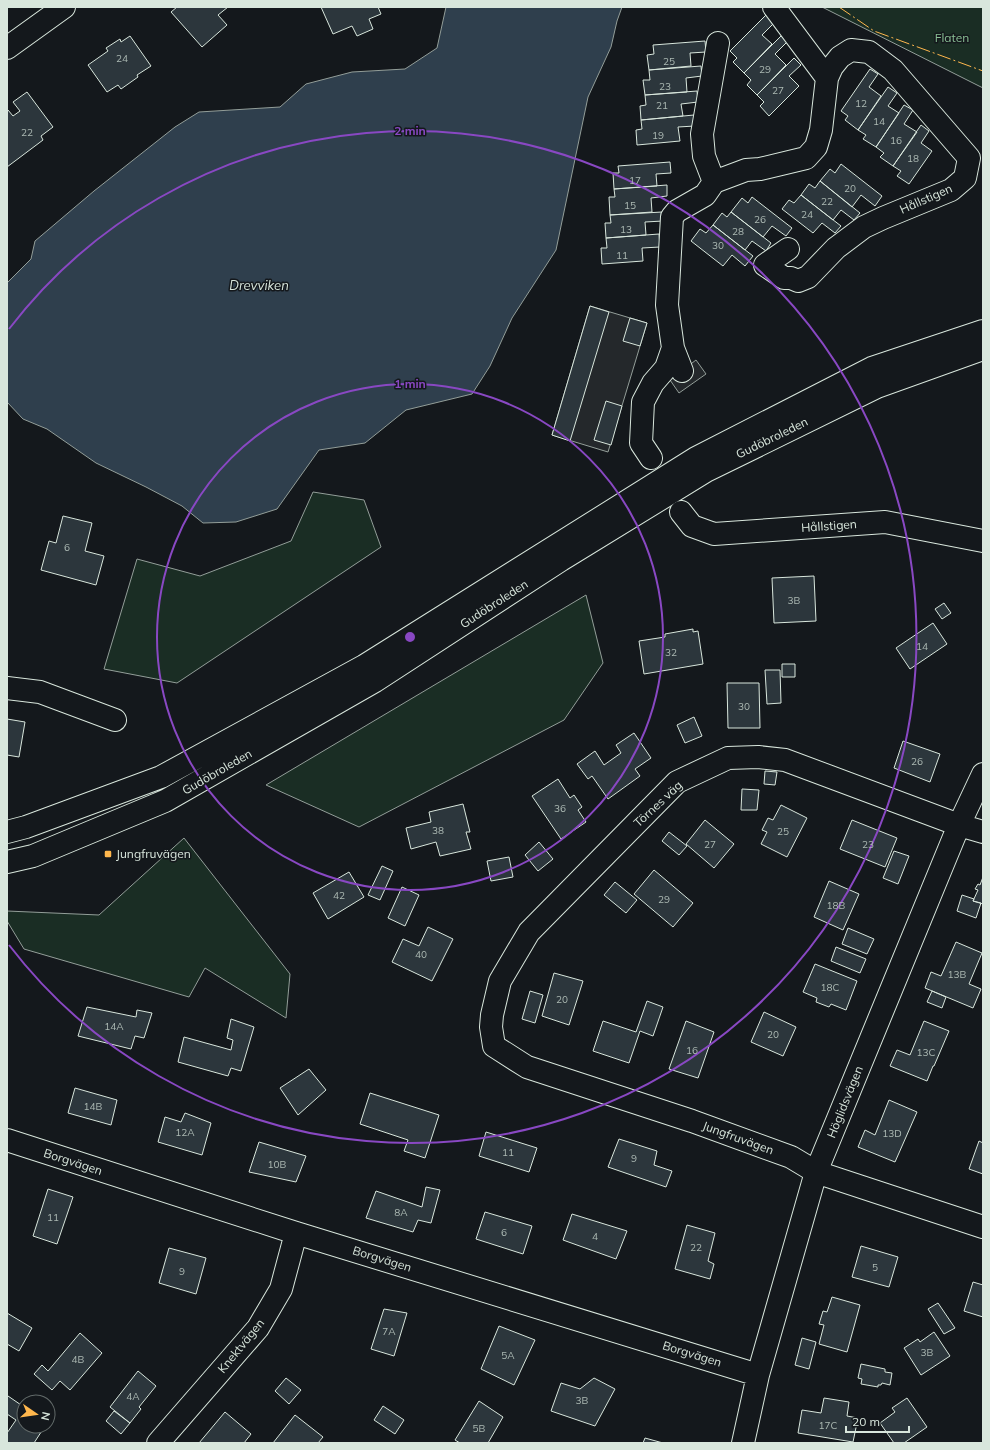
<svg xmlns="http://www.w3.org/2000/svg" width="990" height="1450" font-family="Mulish,sans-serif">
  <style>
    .green { fill: #1a2d24; stroke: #939e99 }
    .parking { fill: #24282b; stroke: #939e99 }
    .water { fill: #2f3f4d; stroke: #939e99 }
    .building { fill: #2c363c; stroke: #d8e6dc }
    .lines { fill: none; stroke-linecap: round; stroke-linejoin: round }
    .minor-casing { stroke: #d8e6dc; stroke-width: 24 }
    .major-casing { stroke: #d8e6dc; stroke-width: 24 }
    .minor { stroke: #14181c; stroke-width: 22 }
    .major { stroke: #14181c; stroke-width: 22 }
    .power { stroke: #ffb74d; stroke-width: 1; stroke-dasharray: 14 3 2 3; stroke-linecap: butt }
    .ring { fill: none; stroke: #8948c3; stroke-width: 2 }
    .poi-dot { fill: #ffb74d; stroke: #14181c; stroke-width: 1.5 }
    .labels { text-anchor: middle; stroke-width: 3; stroke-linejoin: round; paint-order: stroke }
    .number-label { font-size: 10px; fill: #adbab4 }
    .park-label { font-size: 12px; fill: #8ac095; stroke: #14181c }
    .street-label { font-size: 12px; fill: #d8e6dc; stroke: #14181c }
    .poi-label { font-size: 12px; fill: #d8e6dc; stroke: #14181c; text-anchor: start }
    .water-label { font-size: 13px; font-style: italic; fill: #d8e6dc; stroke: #14181c }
    .centre { fill: #8948c3; stroke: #14181c; stroke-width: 2 }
    .ring-label { font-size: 12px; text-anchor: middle; font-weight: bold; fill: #8948c3; stroke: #14181c; stroke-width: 3; stroke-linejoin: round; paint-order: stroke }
  </style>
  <rect width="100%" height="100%" fill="#14181c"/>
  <path class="green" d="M 822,7 L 983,7 L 983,88 Z
    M 313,492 L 364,500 L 381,547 L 177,683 L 104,669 L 137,559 L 200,576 L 291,541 Z
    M 586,595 L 603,663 L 564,720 L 359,827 L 266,785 Z
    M 184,838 L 290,974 L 286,1018 L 205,968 L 189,997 L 24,949 L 7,921 L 7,911 L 99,915 Z"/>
  <path class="parking" d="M 590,306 L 647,323 L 608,452 L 552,435 Z
    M 696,360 L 706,374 L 679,393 L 670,380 Z"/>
  <path class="water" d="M 446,7 L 622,7 L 617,21 L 611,47 L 588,97 L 556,250 L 512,318 L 490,366 L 472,394 L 406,410 L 365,443 L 319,450 L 277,509 L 236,522 L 203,523 L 182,506 L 146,487 L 96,463 L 47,429 L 23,419 L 7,402 L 7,283 L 31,259 L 35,241 L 94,191 L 175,127 L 199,112 L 280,107 L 306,84 L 352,72 L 405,69 L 437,48 Z"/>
  <path class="building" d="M 177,7 L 228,7 L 218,15 L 227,25 L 202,47 L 171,12 Z
    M 321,7 L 378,7 L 381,14 L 369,19 L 373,29 L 357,36 L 352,26 L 333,34 Z
    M 766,15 L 774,23 L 762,35 L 772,44 L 744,73 L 733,62 L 737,58 L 730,51 Z
    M 130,36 L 151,66 L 137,75 L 138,77 L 121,89 L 118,85 L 107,92 L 88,65 L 108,51 L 106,48 L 120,39 L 121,42 Z
    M 781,36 L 787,42 L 775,54 L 786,65 L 757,95 L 747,85 L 751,80 L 744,73 Z
    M 705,41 L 706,52 L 690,53 L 691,66 L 649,70 L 647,55 L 654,54 L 653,45 Z
    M 794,58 L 801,65 L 789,76 L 799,86 L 769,116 L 760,106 L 764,102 L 757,95 Z
    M 701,66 L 702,76 L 686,78 L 687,92 L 645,95 L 643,80 L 650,80 L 649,70 Z
    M 870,69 L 878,74 L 869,87 L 881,96 L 858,130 L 845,120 L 848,116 L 841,111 Z
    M 888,87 L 897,93 L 888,106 L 899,113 L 876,147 L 863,139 L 866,135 L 858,130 Z
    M 697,91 L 698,102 L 681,104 L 683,116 L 641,120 L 640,106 L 646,105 L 645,95 Z
    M 27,92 L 53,127 L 41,136 L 43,140 L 7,167 L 7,111 L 8,110 L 13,116 L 20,111 L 13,102 Z
    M 904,105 L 913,110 L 904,124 L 917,132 L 893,166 L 880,157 L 884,153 L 876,147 Z
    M 694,115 L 695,126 L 678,127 L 680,141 L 637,145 L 636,130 L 642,129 L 641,120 Z
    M 921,125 L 929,131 L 921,143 L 932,151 L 909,184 L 897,176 L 901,171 L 893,166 Z
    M 670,162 L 671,173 L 656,174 L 657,186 L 614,189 L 613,173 L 619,173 L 618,166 Z
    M 841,164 L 882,196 L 875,206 L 861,195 L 852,207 L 820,181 L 830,169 L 835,173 Z
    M 820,181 L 860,213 L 854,220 L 841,210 L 833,220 L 801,195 L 809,184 L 815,188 Z
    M 667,185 L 667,196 L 651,198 L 652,212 L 610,215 L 609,197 L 615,197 L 614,189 Z
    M 801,195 L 841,226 L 835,233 L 822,223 L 813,233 L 782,209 L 789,200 L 794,203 Z
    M 752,197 L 792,228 L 786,236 L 772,226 L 763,237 L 731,212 L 742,198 L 748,203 Z
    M 662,212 L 663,221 L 645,222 L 646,235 L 606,238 L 605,223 L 611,223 L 610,215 Z
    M 731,212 L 771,243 L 766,251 L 752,241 L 745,250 L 713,225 L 722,213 L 727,217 Z
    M 713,225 L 753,256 L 745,266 L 732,255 L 723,266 L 691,241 L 700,229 L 706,233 Z
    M 659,234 L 660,247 L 642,248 L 643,261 L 602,264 L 601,248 L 607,248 L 606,238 Z
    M 590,306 L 609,312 L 570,441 L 552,435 Z
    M 630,318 L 647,323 L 640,346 L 623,341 Z
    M 606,401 L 622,406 L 611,445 L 594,440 Z
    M 63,516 L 92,523 L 85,551 L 104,556 L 96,585 L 41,570 L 49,541 L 56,543 Z
    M 814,576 L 816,621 L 774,623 L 772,578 Z
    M 944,603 L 951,613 L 942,619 L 935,609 Z
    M 933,623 L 947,644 L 910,669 L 896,648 Z
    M 693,629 L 693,632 L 698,631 L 703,664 L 644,674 L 639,641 L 665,637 L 665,634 Z
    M 782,664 L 795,664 L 795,677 L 782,677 Z
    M 765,670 L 780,670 L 781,703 L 767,704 Z
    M 727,683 L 759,683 L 760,728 L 728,728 Z
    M 694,717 L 702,736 L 685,743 L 677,725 Z
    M 7,719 L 25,722 L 19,757 L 7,755 Z
    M 634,733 L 651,758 L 635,769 L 640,776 L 608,799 L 592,776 L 588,779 L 577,764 L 595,751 L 604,765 L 621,753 L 616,745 Z
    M 903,741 L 940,754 L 930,782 L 894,768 Z
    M 765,771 L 777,772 L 775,785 L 764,784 Z
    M 558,779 L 570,798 L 574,795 L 582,807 L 578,810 L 586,822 L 561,839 L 532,796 Z
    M 742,789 L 759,790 L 757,810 L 741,810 Z
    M 463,804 L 470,832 L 466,832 L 471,849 L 440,856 L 436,842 L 411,849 L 406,828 L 431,822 L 429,812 Z
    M 781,805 L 807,818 L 787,857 L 761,844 L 767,832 L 762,830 L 768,818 L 773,820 Z
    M 705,820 L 734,844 L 714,868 L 686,844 Z
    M 852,820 L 897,838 L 885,867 L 840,849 Z
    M 669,832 L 687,846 L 679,855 L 662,841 Z
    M 539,842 L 553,859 L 538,871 L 525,855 Z
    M 894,851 L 909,856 L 898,884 L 883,878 Z
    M 509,857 L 513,877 L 491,881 L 487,861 Z
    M 382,866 L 393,871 L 380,900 L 368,895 Z
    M 654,870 L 693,903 L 673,927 L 634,894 Z
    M 349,872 L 364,897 L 328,919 L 313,893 Z
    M 983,877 L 983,904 L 973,901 L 978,890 L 975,889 L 978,884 L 980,885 Z
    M 829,881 L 859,894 L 843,930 L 814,917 Z
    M 615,882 L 637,900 L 626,913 L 604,895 Z
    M 402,887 L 419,895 L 405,926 L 388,918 Z
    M 962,895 L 974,899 L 973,901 L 981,903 L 976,918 L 957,911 Z
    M 428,927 L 453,939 L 432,981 L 392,962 L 403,939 L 419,946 Z
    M 848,928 L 874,939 L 867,954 L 842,944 Z
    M 956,942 L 982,953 L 969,984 L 981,989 L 973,1008 L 925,988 L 931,972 L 941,976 Z
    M 836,947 L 866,959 L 860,973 L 831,961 Z
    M 815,964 L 857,981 L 846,1010 L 831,1004 L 829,1007 L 816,1002 L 817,998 L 803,992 Z
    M 554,973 L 583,981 L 569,1025 L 542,1016 Z
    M 530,991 L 543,995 L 535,1023 L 522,1019 Z
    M 932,991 L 946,997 L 942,1008 L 927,1002 Z
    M 647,1001 L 663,1007 L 653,1036 L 640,1031 L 629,1063 L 593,1051 L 603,1021 L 636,1032 Z
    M 87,1007 L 136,1017 L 137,1010 L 152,1013 L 144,1038 L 135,1036 L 131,1049 L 78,1036 Z
    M 764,1012 L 796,1027 L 783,1056 L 751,1042 Z
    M 231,1019 L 254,1027 L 241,1071 L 231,1068 L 228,1076 L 178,1062 L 184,1037 L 231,1050 L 233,1040 L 227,1038 Z
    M 686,1021 L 714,1032 L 698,1078 L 669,1069 Z
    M 924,1021 L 949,1031 L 934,1066 L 933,1066 L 927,1081 L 890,1066 L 897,1050 L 910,1055 Z
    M 309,1069 L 326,1090 L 298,1115 L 280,1088 Z
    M 75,1088 L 117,1100 L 111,1125 L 68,1113 Z
    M 370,1093 L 439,1115 L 425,1158 L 404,1151 L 408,1140 L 360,1124 Z
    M 889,1100 L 917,1112 L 895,1162 L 858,1147 L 865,1130 L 875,1135 Z
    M 185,1113 L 211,1123 L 202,1155 L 158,1142 L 165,1117 L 181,1122 Z
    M 486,1132 L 537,1148 L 529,1172 L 479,1156 Z
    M 619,1139 L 657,1151 L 654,1165 L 672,1171 L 666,1187 L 608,1167 Z
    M 979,1141 L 983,1143 L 983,1174 L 969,1169 Z
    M 259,1142 L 306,1156 L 296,1182 L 249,1172 Z
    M 426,1187 L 440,1190 L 431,1223 L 418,1220 L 413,1232 L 366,1218 L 376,1191 L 422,1207 Z
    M 48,1189 L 73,1197 L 57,1244 L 33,1236 Z
    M 485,1212 L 532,1226 L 523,1254 L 476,1239 Z
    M 572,1214 L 627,1231 L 616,1259 L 563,1240 Z
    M 687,1225 L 715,1233 L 708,1261 L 714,1264 L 710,1279 L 675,1269 Z
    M 861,1246 L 898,1257 L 889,1287 L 852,1277 Z
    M 169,1248 L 206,1258 L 196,1294 L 159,1283 Z
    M 973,1282 L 983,1285 L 983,1317 L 964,1311 Z
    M 832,1297 L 860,1305 L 847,1352 L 819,1344 L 824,1325 L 819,1324 L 823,1311 L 827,1312 Z
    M 938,1303 L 955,1328 L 944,1334 L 928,1309 Z
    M 384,1309 L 407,1313 L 394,1356 L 371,1349 Z
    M 7,1313 L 32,1328 L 19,1351 L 7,1344 Z
    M 499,1326 L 535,1340 L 514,1385 L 481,1369 Z
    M 934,1332 L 950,1356 L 921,1375 L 904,1348 L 918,1339 L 920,1342 Z
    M 80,1333 L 102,1353 L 70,1390 L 60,1381 L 52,1390 L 34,1374 L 42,1365 L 48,1371 Z
    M 802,1338 L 816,1342 L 809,1369 L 795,1365 Z
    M 861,1364 L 885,1369 L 885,1372 L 892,1373 L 890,1385 L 882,1383 L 881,1385 L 878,1385 L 878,1387 L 861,1384 L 862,1379 L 858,1378 Z
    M 138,1371 L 156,1386 L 139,1407 L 141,1409 L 130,1423 L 110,1407 Z
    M 286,1378 L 301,1390 L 289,1404 L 275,1391 Z
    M 594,1378 L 615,1389 L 595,1426 L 551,1411 L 561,1383 L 580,1389 Z
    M 8,1396 L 24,1407 L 24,1426 L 45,1426 L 34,1443 L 7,1443 L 7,1433 L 16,1420 L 7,1414 L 7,1398 Z
    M 824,1398 L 849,1402 L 847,1416 L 858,1418 L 853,1442 L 798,1433 L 802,1410 L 821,1413 Z
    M 907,1398 L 927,1427 L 904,1443 L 894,1443 L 880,1423 L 895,1412 L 892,1408 Z
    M 479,1401 L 503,1417 L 488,1443 L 460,1443 L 455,1440 Z
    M 383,1406 L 404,1420 L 395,1434 L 374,1420 Z
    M 114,1411 L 130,1423 L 121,1434 L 106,1421 Z
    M 225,1412 L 251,1434 L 244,1443 L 199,1443 Z
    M 295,1415 L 323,1437 L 318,1443 L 273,1443 Z
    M 645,1438 L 663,1443 L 643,1443 Z"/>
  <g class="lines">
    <defs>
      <path id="minor" d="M 774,7 L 827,78
        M 7,48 L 64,7
        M 714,182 L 704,156 L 702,134 L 718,43
        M 682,371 L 673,348 L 667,305 L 672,217 L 677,211 L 705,195 L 714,182 L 746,170 L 760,169 L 806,158 L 816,147 L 821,130 L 827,78 L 832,67 L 840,57 L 851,50 L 869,52 L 893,70 L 969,158 L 965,178 L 951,190 L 883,218 L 864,227 L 836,248 L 808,277 L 798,281 L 791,278 L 784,278 L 765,265 L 788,249
        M 651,458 L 641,443 L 643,402 L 653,383 L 666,368 L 673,348
        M 681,512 L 692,526 L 714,534 L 885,522 L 983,541
        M 7,688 L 40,692 L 115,720
        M 983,832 L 959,825 L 785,760 L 758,757 L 728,758 L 677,782 L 529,932 L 500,981 L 492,1015 L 491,1027 L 494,1046 L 527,1067 L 692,1121 L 791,1157 L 816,1172 L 983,1227
        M 7,1140 L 296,1233 L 758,1375
        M 158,1443 L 258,1328 L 281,1289 L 296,1233
        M 743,1443 L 758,1375 L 816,1172 L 959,825 L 983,774"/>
      <path id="major" d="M 7,832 L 26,827 L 161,777 L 364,666 L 696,458 L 872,368 L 983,331
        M 7,862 L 33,856 L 165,801 L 375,681 L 561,560 L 706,471 L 877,387 L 983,349"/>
    </defs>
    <use href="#minor" class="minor-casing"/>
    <use href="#major" class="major-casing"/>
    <use href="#minor" class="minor"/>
    <use href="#major" class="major"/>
    <path class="power" d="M 839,7 L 874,31 L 983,71"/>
  </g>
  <g class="ring">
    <circle cx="410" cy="637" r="253"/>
    <path d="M9 329A506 506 0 1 1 9 945"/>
  </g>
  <rect class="poi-dot" x="104" y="850" width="8" height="8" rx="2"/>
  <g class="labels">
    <g class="number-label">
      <text x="122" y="62">24</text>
      <text x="669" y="65">25</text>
      <text x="765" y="73">29</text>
      <text x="665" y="90">23</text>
      <text x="778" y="94">27</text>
      <text x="861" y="107">12</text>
      <text x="662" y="109">21</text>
      <text x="879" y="125">14</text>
      <text x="27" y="136">22</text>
      <text x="658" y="139">19</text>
      <text x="896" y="144">16</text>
      <text x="913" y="162">18</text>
      <text x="635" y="184">17</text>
      <text x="850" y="192">20</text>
      <text x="827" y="205">22</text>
      <text x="630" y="209">15</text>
      <text x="807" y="218">24</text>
      <text x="760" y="223">26</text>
      <text x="626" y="233">13</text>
      <text x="738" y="235">28</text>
      <text x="718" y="249">30</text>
      <text x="622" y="259">11</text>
      <text x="67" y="551">6</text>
      <text x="794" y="604">3B</text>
      <text x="922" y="650">14</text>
      <text x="671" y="656">32</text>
      <text x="744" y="710">30</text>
      <text x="917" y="765">26</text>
      <text x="560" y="812">36</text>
      <text x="438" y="834">38</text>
      <text x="783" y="835">25</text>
      <text x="710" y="848">27</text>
      <text x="868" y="848">23</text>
      <text x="339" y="899">42</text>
      <text x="664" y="903">29</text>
      <text x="836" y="909">18B</text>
      <text x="421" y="958">40</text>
      <text x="957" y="978">13B</text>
      <text x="830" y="991">18C</text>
      <text x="562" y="1003">20</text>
      <text x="114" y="1030">14A</text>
      <text x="773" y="1038">20</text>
      <text x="692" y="1054">16</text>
      <text x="926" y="1056">13C</text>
      <text x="93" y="1110">14B</text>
      <text x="185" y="1136">12A</text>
      <text x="892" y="1137">13D</text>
      <text x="508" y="1156">11</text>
      <text x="634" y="1162">9</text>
      <text x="277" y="1168">10B</text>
      <text x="401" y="1216">8A</text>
      <text x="53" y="1221">11</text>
      <text x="504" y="1236">6</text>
      <text x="595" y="1240">4</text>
      <text x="696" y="1251">22</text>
      <text x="875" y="1271">5</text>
      <text x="182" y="1275">9</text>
      <text x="389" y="1335">7A</text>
      <text x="927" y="1356">3B</text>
      <text x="508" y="1359">5A</text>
      <text x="78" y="1363">4B</text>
      <text x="133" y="1400">4A</text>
      <text x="582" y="1404">3B</text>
      <text x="828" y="1429">17C</text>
      <text x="479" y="1432">5B</text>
    </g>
    <g class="park-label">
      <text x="952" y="42">Flaten</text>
    </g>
    <g class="street-label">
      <text transform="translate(926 199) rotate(-24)" y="4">Hållstigen</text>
      <text transform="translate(772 438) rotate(-26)" y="4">Gudöbroleden</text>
      <text transform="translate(829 526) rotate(-4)" y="4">Hållstigen</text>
      <text transform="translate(494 604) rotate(-33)" y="4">Gudöbroleden</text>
      <text transform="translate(217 772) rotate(-30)" y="4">Gudöbroleden</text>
      <text transform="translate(658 804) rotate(-43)" y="4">Törnes väg</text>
      <text transform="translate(845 1102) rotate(-68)" y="4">Höglidsvägen</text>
      <text transform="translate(738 1138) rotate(20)" y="4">Jungfruvägen</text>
      <text transform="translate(73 1162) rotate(18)" y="4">Borgvägen</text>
      <text transform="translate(382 1259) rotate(17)" y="4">Borgvägen</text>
      <text transform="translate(241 1346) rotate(-51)" y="4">Knektvägen</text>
      <text transform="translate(692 1354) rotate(17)" y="4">Borgvägen</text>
    </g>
    <g class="poi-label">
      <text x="116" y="858">Jungfruvägen</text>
    </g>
    <g class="water-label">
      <text x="259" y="290">Drevviken</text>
    </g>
  </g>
  <circle cx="410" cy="637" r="6" class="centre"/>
  <g class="ring-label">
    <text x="410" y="135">2 min</text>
    <text x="410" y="388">1 min</text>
  </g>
  <rect width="990" height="1450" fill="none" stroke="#d8e6dc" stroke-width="16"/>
  <g transform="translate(36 1414) rotate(103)"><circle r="19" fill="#14181c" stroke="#626a69"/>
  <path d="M0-3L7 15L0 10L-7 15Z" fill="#ffb74d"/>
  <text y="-6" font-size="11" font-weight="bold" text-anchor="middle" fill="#d8e6dc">N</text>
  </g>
  <path d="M846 1426v6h63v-6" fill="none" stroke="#d8e6dc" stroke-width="2"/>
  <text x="852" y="1426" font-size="12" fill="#d8e6dc" stroke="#14181c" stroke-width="3" paint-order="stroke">20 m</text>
</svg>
